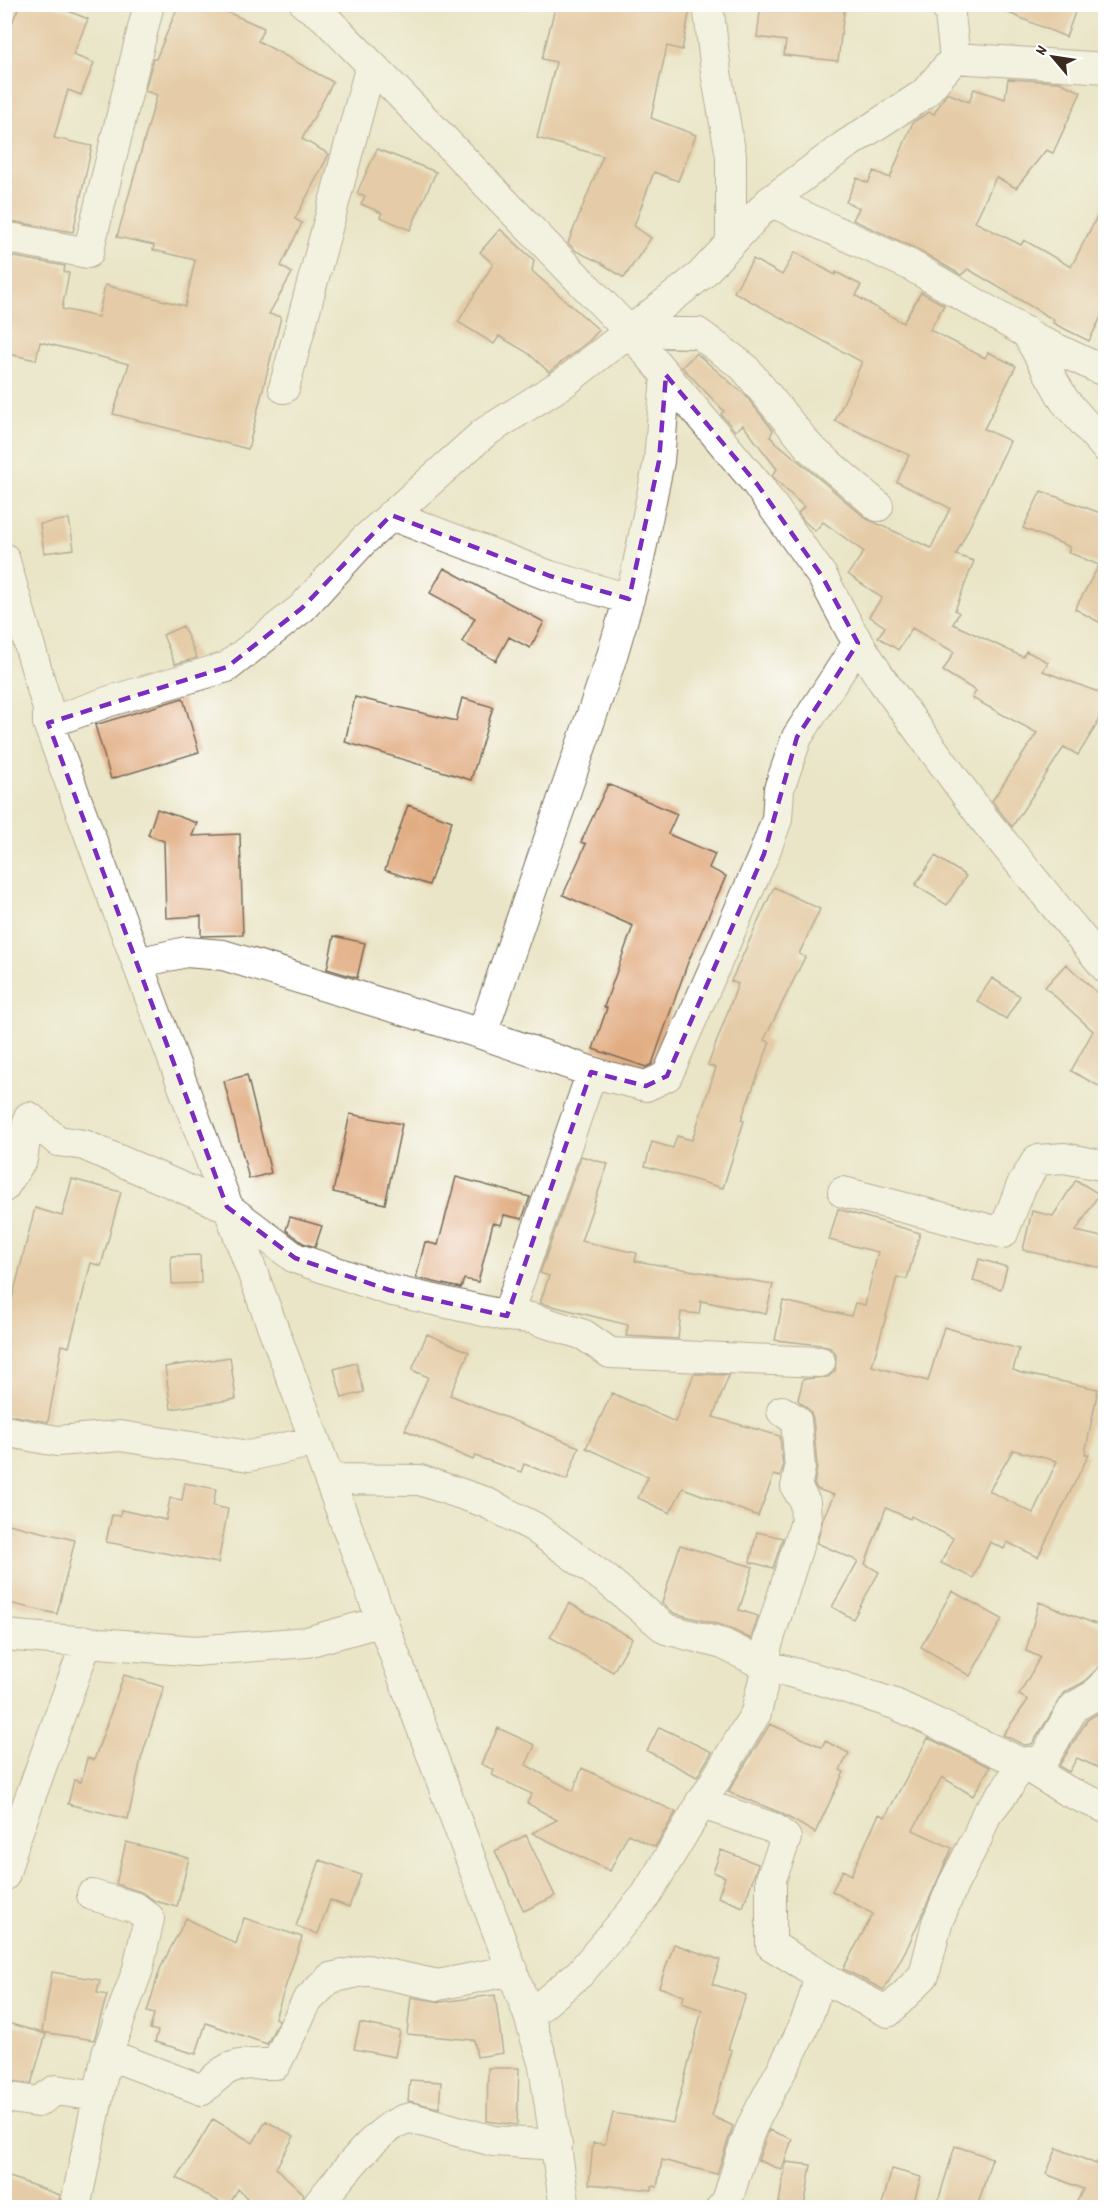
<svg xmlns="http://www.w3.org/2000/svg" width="1110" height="2212" font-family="Dekko,sans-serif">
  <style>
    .building { fill: #e1ac81; fill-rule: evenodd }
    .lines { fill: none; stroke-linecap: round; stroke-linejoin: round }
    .street-casing { stroke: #786b59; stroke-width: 32 }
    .street { stroke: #fff; stroke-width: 30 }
    .marked { fill: none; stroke: #7b2cbf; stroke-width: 4.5; stroke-dasharray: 12 8; stroke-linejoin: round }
  </style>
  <rect width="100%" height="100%" fill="#fff"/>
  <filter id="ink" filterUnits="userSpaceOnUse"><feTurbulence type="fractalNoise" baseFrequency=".0167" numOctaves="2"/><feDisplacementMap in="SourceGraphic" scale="12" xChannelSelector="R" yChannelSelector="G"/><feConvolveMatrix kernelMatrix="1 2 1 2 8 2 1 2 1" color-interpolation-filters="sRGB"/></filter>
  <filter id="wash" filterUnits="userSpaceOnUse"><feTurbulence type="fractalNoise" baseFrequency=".008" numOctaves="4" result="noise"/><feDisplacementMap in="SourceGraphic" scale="24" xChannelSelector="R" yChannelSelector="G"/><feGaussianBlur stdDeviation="1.35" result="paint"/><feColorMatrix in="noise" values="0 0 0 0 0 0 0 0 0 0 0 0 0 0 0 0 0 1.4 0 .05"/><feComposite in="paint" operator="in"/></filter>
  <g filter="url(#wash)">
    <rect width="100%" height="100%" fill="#eae5c7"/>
    <g id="blocks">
      <path class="building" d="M 20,4 L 51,4 L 88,19 L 73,55 L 94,63 L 81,95 L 68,90 L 54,138 L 92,146 L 73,232 L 4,220 L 4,42 Z
        M 179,4 L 209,4 L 264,28 L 258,41 L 333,82 L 302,139 L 329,154 L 295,219 L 302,223 L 281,266 L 292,273 L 269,314 L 281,317 L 248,449 L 113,414 L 129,364 L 40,342 L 36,360 L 4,353 L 4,255 L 65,266 L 64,272 L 69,273 L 62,309 L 98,317 L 105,285 L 185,306 L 195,260 L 153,250 L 154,245 L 117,237 L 157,95 L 145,91 L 153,59 L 156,59 Z
        M 556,4 L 691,4 L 682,50 L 667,46 L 651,118 L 696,135 L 678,181 L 654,172 L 634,226 L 651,238 L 624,278 L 601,263 L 576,251 L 568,243 L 603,156 L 537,138 L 556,62 L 542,59 Z
        M 761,4 L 845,4 L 838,61 L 784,55 L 786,41 L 757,37 Z
        M 987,4 L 1078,4 L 1066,37 Z
        M 1008,79 L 1059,82 L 1081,92 L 1053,153 L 1046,150 L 1016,188 L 996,177 L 975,222 L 1021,245 L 1024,240 L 1071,267 L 1106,199 L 1106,307 L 1089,341 L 1053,323 L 1054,320 L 968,269 L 961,275 L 917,249 L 853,220 L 859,208 L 846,202 L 857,178 L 868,183 L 874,171 L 890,178 L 913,122 L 929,112 L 934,114 L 947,93 L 969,102 L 974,89 L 1005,99 Z
        M 377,149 L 436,172 L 410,230 L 380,217 L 382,213 L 361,204 L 365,196 L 357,193 Z
        M 500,229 L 534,260 L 532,271 L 599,330 L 589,341 L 549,372 L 528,353 L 499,336 L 494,344 L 458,322 L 493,264 L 480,252 Z
        M 795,252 L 835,275 L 836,272 L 861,285 L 856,296 L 903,323 L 921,292 L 944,305 L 930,330 L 985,358 L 988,352 L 1016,366 L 984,429 L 1010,441 L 956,555 L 974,561 L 955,610 L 959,613 L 953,624 L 1023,657 L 1026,651 L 1048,662 L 1043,671 L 1106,695 L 1106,700 L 1096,726 L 1078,755 L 1064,747 L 1012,827 L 992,801 L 1037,733 L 972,698 L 976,691 L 943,671 L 954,652 L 912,628 L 898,650 L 878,637 L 885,627 L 869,616 L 882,598 L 848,574 L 864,552 L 823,522 L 815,531 L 805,522 L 798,513 L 804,507 L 772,476 L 777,469 L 743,425 L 735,431 L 721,414 L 724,411 L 682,367 L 696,353 L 745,395 L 773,430 L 770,437 L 867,519 L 931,548 L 950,508 L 897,482 L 909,455 L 835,421 L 862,362 L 734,292 L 753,259 L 782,275 Z
        M 1041,491 L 1106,515 L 1106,626 L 1075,609 L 1099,565 L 1068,552 L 1070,547 L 1023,528 Z
        M 69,519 L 74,549 L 44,553 L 40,524 Z
        M 444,568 L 544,622 L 530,648 L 509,637 L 496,661 L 462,642 L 475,618 L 430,593 Z
        M 183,626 L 197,658 L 175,664 L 163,635 Z
        M 355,697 L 456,721 L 462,698 L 493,707 L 471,780 L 345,742 Z
        M 183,698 L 199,752 L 111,779 L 95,725 Z
        M 608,784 L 677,814 L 668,834 L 715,854 L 709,868 L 726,876 L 688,962 L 652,1064 L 646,1067 L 593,1049 L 607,1008 L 604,1007 L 633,926 L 563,895 L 586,844 L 581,842 Z
        M 408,805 L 452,821 L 429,885 L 385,870 Z
        M 157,809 L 197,823 L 192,836 L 240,834 L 243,935 L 201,936 L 201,916 L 166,918 L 164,841 L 148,835 Z
        M 935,856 L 966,876 L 947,905 L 915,885 Z
        M 774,887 L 820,909 L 799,954 L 805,957 L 764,1040 L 770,1042 L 741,1120 L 744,1121 L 723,1188 L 645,1166 L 652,1142 L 673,1148 L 677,1136 L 692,1140 L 716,1068 L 708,1065 L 738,984 L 731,981 Z
        M 334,936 L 365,943 L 357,978 L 327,969 Z
        M 1066,964 L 1106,1001 L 1106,1090 L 1071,1071 L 1093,1031 L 1045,987 Z
        M 992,978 L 1020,996 L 1006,1019 L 977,1001 Z
        M 247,1075 L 271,1173 L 249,1179 L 224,1081 Z
        M 350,1114 L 402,1124 L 385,1204 L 333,1192 Z
        M 581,1156 L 608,1164 L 581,1241 L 637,1253 L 635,1261 L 773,1284 L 766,1314 L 701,1301 L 699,1314 L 681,1312 L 678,1339 L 626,1336 L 628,1325 L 540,1303 L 549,1276 L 540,1273 Z
        M 456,1177 L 530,1197 L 522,1219 L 504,1215 L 501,1225 L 493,1223 L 478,1282 L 464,1279 L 461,1288 L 416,1278 L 425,1242 L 438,1245 Z
        M 72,1179 L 121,1192 L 101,1266 L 91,1263 L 69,1347 L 62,1345 L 48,1422 L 4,1414 L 4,1331 L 35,1208 L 62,1216 Z
        M 1076,1180 L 1099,1194 L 1076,1231 L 1106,1238 L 1106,1269 L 1023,1250 L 1032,1211 L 1053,1216 Z
        M 838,1209 L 920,1233 L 907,1279 L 897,1277 L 872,1366 L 928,1381 L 944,1327 L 1019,1349 L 1013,1370 L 1021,1373 L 1098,1389 L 1085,1454 L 1089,1454 L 1038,1557 L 1007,1542 L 1004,1549 L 990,1542 L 973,1578 L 941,1563 L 953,1538 L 911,1516 L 910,1519 L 886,1508 L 865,1564 L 879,1572 L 853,1619 L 832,1607 L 858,1561 L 817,1543 L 823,1518 L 834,1495 L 817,1489 L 814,1484 L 817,1467 L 813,1419 L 810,1411 L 798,1400 L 803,1379 L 828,1377 L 835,1371 L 836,1355 L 830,1348 L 821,1345 L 775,1340 L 783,1301 L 851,1316 L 855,1303 L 865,1305 L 878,1252 L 829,1240 ZM 1013,1450 L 1057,1461 L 1033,1513 L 989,1491 Z
        M 290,1217 L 322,1226 L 315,1247 L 303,1243 L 286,1230 Z
        M 200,1255 L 201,1283 L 172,1284 L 171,1256 Z
        M 979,1259 L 1007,1267 L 1001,1289 L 973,1281 Z
        M 427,1334 L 469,1352 L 450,1395 L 579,1447 L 567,1480 L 524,1464 L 521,1472 L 475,1456 L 473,1460 L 405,1430 L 428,1377 L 412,1370 Z
        M 230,1357 L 236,1399 L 171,1409 L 165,1367 Z
        M 356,1363 L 364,1392 L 342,1398 L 334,1369 Z
        M 694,1374 L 729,1375 L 713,1417 L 780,1436 L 783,1467 L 780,1477 L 774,1475 L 758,1516 L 683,1488 L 670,1513 L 638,1498 L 648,1477 L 586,1448 L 612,1393 L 675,1422 Z
        M 185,1483 L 216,1489 L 213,1506 L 228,1509 L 218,1563 L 106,1542 L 112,1515 L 120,1516 L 121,1510 L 166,1520 L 170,1498 L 182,1500 Z
        M 4,1523 L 75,1540 L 57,1614 L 4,1602 L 10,1573 L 4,1572 Z
        M 757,1532 L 783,1538 L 773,1568 L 750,1562 Z
        M 680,1545 L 753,1567 L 739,1610 L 758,1616 L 751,1639 L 727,1627 L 674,1613 L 662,1603 Z
        M 952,1591 L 1002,1619 L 970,1676 L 921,1647 Z
        M 1039,1602 L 1106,1628 L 1106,1665 L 1100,1666 L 1084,1682 L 1065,1692 L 1032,1744 L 1024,1745 L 1003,1735 L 1028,1700 L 1019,1695 L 1040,1657 L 1026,1651 Z
        M 569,1603 L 632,1638 L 613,1672 L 550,1637 Z
        M 124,1675 L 164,1687 L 141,1759 L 128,1819 L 68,1804 L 74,1780 L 81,1782 L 87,1758 L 94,1760 Z
        M 1106,1708 L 1106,1771 L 1077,1758 L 1069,1772 L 1059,1766 L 1087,1720 Z
        M 770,1724 L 822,1747 L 825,1741 L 849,1753 L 840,1770 L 844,1772 L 815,1833 L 779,1812 L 728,1792 Z
        M 659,1727 L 712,1752 L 697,1777 L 647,1751 Z
        M 498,1728 L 535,1745 L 526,1765 L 573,1791 L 582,1768 L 676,1812 L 655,1847 L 628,1834 L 610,1871 L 532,1833 L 557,1820 L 527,1803 L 532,1794 L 492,1775 L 494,1770 L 481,1764 Z
        M 928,1738 L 990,1767 L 973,1796 L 942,1777 L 913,1830 L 952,1848 L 908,1946 L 884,1990 L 843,1969 L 873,1914 L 832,1891 L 843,1870 L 851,1875 L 879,1814 L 885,1817 Z
        M 526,1835 L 555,1896 L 524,1911 L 495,1851 Z
        M 126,1842 L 189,1858 L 177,1907 L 155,1901 L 141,1892 L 116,1884 Z
        M 721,1850 L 758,1864 L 743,1907 L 718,1897 L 725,1877 L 713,1872 Z
        M 320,1860 L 361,1875 L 349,1907 L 330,1900 L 318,1934 L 296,1926 Z
        M 186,1918 L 236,1944 L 244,1918 L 302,1937 L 275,2018 L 279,2020 L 267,2044 L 206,2023 L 196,2054 L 155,2042 L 158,2031 L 150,2029 L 154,2014 L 147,2012 L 160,1969 Z
        M 674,1944 L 720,1960 L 712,1984 L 746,1995 L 728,2049 L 732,2050 L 712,2116 L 733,2126 L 717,2174 L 662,2160 L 657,2187 L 652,2186 L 652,2190 L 589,2184 L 593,2143 L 605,2144 L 613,2113 L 673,2123 L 702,2010 L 682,2003 L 684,1996 L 659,1987 Z
        M 52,1972 L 100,1980 L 97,1993 L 107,1995 L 94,2040 L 42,2032 Z
        M 495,1995 L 503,2053 L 477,2057 L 474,2040 L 407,2034 L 411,1997 L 441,2002 Z
        M 4,2022 L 46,2034 L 31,2084 L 4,2080 Z
        M 360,2023 L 400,2031 L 395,2057 L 354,2049 Z
        M 488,2068 L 519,2068 L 517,2125 L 487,2121 Z
        M 410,2080 L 441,2082 L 439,2108 L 408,2101 Z
        M 213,2119 L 253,2143 L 266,2121 L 294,2136 L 276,2168 L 304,2194 L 298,2208 L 257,2208 L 238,2189 L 228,2207 L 177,2178 Z
        M 769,2130 L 792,2139 L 782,2170 L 758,2160 Z
        M 1106,2144 L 1106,2198 L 1099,2208 L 1074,2208 L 1083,2189 L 1046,2174 L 1057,2148 L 1096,2164 Z
        M 955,2146 L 992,2158 L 977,2208 L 960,2208 L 938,2201 Z
        M 786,2162 L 811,2165 L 804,2208 L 778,2208 Z
        M 892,2169 L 921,2177 L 912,2208 L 881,2208 Z
        M 4,2175 L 60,2195 L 58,2208 L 4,2208 Z"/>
    </g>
  </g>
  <g filter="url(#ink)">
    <use href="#blocks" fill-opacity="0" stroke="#786b59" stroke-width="1.5"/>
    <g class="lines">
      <defs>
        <path id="street" d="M 305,4 L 323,16 L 398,92 L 629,331 L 757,484 L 822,576 L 851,631 L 882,680 L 983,818 L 1106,968
          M 708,4 L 716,72 L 731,156 L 731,242
          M 945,4 L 950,15 L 955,58
          M 770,201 L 910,265 L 1040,341 L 1106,372
          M 4,237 L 88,253 L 149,4
          M 629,331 L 698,333 L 744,367 L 810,448 L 878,506
          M 1026,332 L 1064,400 L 1106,448
          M 284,388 L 371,65
          M 391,515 L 550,576 L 629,599
          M 4,558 L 48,709 L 48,723 L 529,2016 L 544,2066 L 565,2208
          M 48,723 L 110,701 L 227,667 L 302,608 L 363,541 L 484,433 L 565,382 L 701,275 L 770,201 L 844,146 L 924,94 L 955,58 L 1106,68
          M 137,963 L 186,952 L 223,955 L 482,1034 L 601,1075 L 646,1086 L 667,1076 L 764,854 L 777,819 L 779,789 L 797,737 L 858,643
          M 482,1034 L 611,659 L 636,574 L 659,461 L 666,375
          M 4,1187 L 22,1159 L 29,1117 L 58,1141 L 84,1145 L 227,1207 L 295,1258 L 389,1290 L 507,1316 L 531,1318 L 584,1335 L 610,1353 L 820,1362
          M 843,1192 L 1003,1233 L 1021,1187 L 1037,1160 L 1064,1158 L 1106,1166
          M 507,1316 L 592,1072
          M 4,1431 L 57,1441 L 120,1436 L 249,1456 L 315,1441
          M 329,1479 L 420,1480 L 485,1502 L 534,1527 L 607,1580 L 666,1629 L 723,1644 L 767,1666 L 828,1682 L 895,1704 L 1021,1763 L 1043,1760 L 1074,1707 L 1095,1695 L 1106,1682
          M 4,1635 L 195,1651 L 307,1642 L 383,1621
          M 700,1803 L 773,1828 L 786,1838 L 771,1879 L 771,1945 L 838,1986 L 888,2012 L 924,1975 L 937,1923 L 953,1885 L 977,1838 L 986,1815 L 1008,1787 L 1021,1763 L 1067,1791 L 1106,1808
          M 4,1876 L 15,1839 L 87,1641
          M 92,1895 L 136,1908 L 149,1918 L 138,1969 L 107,2054
          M 529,2016 L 580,1973 L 646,1895 L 756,1713 L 767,1666 L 766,1648 L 806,1521 L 805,1502 L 796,1487 L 800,1468 L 796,1420 L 782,1411
          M 4,2097 L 38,2102 L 56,2090 L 98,2096
          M 75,2208 L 107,2054 L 202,2090 C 232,2061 235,2064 276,2064 L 307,2001 L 330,1978 L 367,1970 L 438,1985 L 513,1970
          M 315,2208 C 336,2184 380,2121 411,2118 L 493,2141 L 557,2145
          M 721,2208 L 727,2201 C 736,2174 743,2143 756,2118 C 779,2071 811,2027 819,1975"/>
      </defs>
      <use href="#street" class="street-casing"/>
      <use href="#street" class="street"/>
    </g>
  </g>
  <path d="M0 0H1110V2212H0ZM 666,375 L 757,484 L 822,576 L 858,643 L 797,737 L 764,854 L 667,1076 L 646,1086 L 591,1072 L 507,1316 L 389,1290 L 295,1258 L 227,1207 L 48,723 L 227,667 L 302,608 L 391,515 L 550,576 L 629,599 L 659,461 Z" fill="#eae5c7" fill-opacity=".55" fill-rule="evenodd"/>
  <path class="marked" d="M 666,375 L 757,484 L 822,576 L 858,643 L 797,737 L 764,854 L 667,1076 L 646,1086 L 591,1072 L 507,1316 L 389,1290 L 295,1258 L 227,1207 L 48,723 L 227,667 L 302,608 L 391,515 L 550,576 L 629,599 L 659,461 Z"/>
  <rect width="1110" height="2212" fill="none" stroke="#fff" stroke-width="24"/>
  <g transform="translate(1053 57) rotate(299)" stroke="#ffffff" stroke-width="4.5" paint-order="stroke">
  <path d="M0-4.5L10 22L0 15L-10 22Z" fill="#3b2a1e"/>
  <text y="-9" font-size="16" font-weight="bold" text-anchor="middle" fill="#3b2a1e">N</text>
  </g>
</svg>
